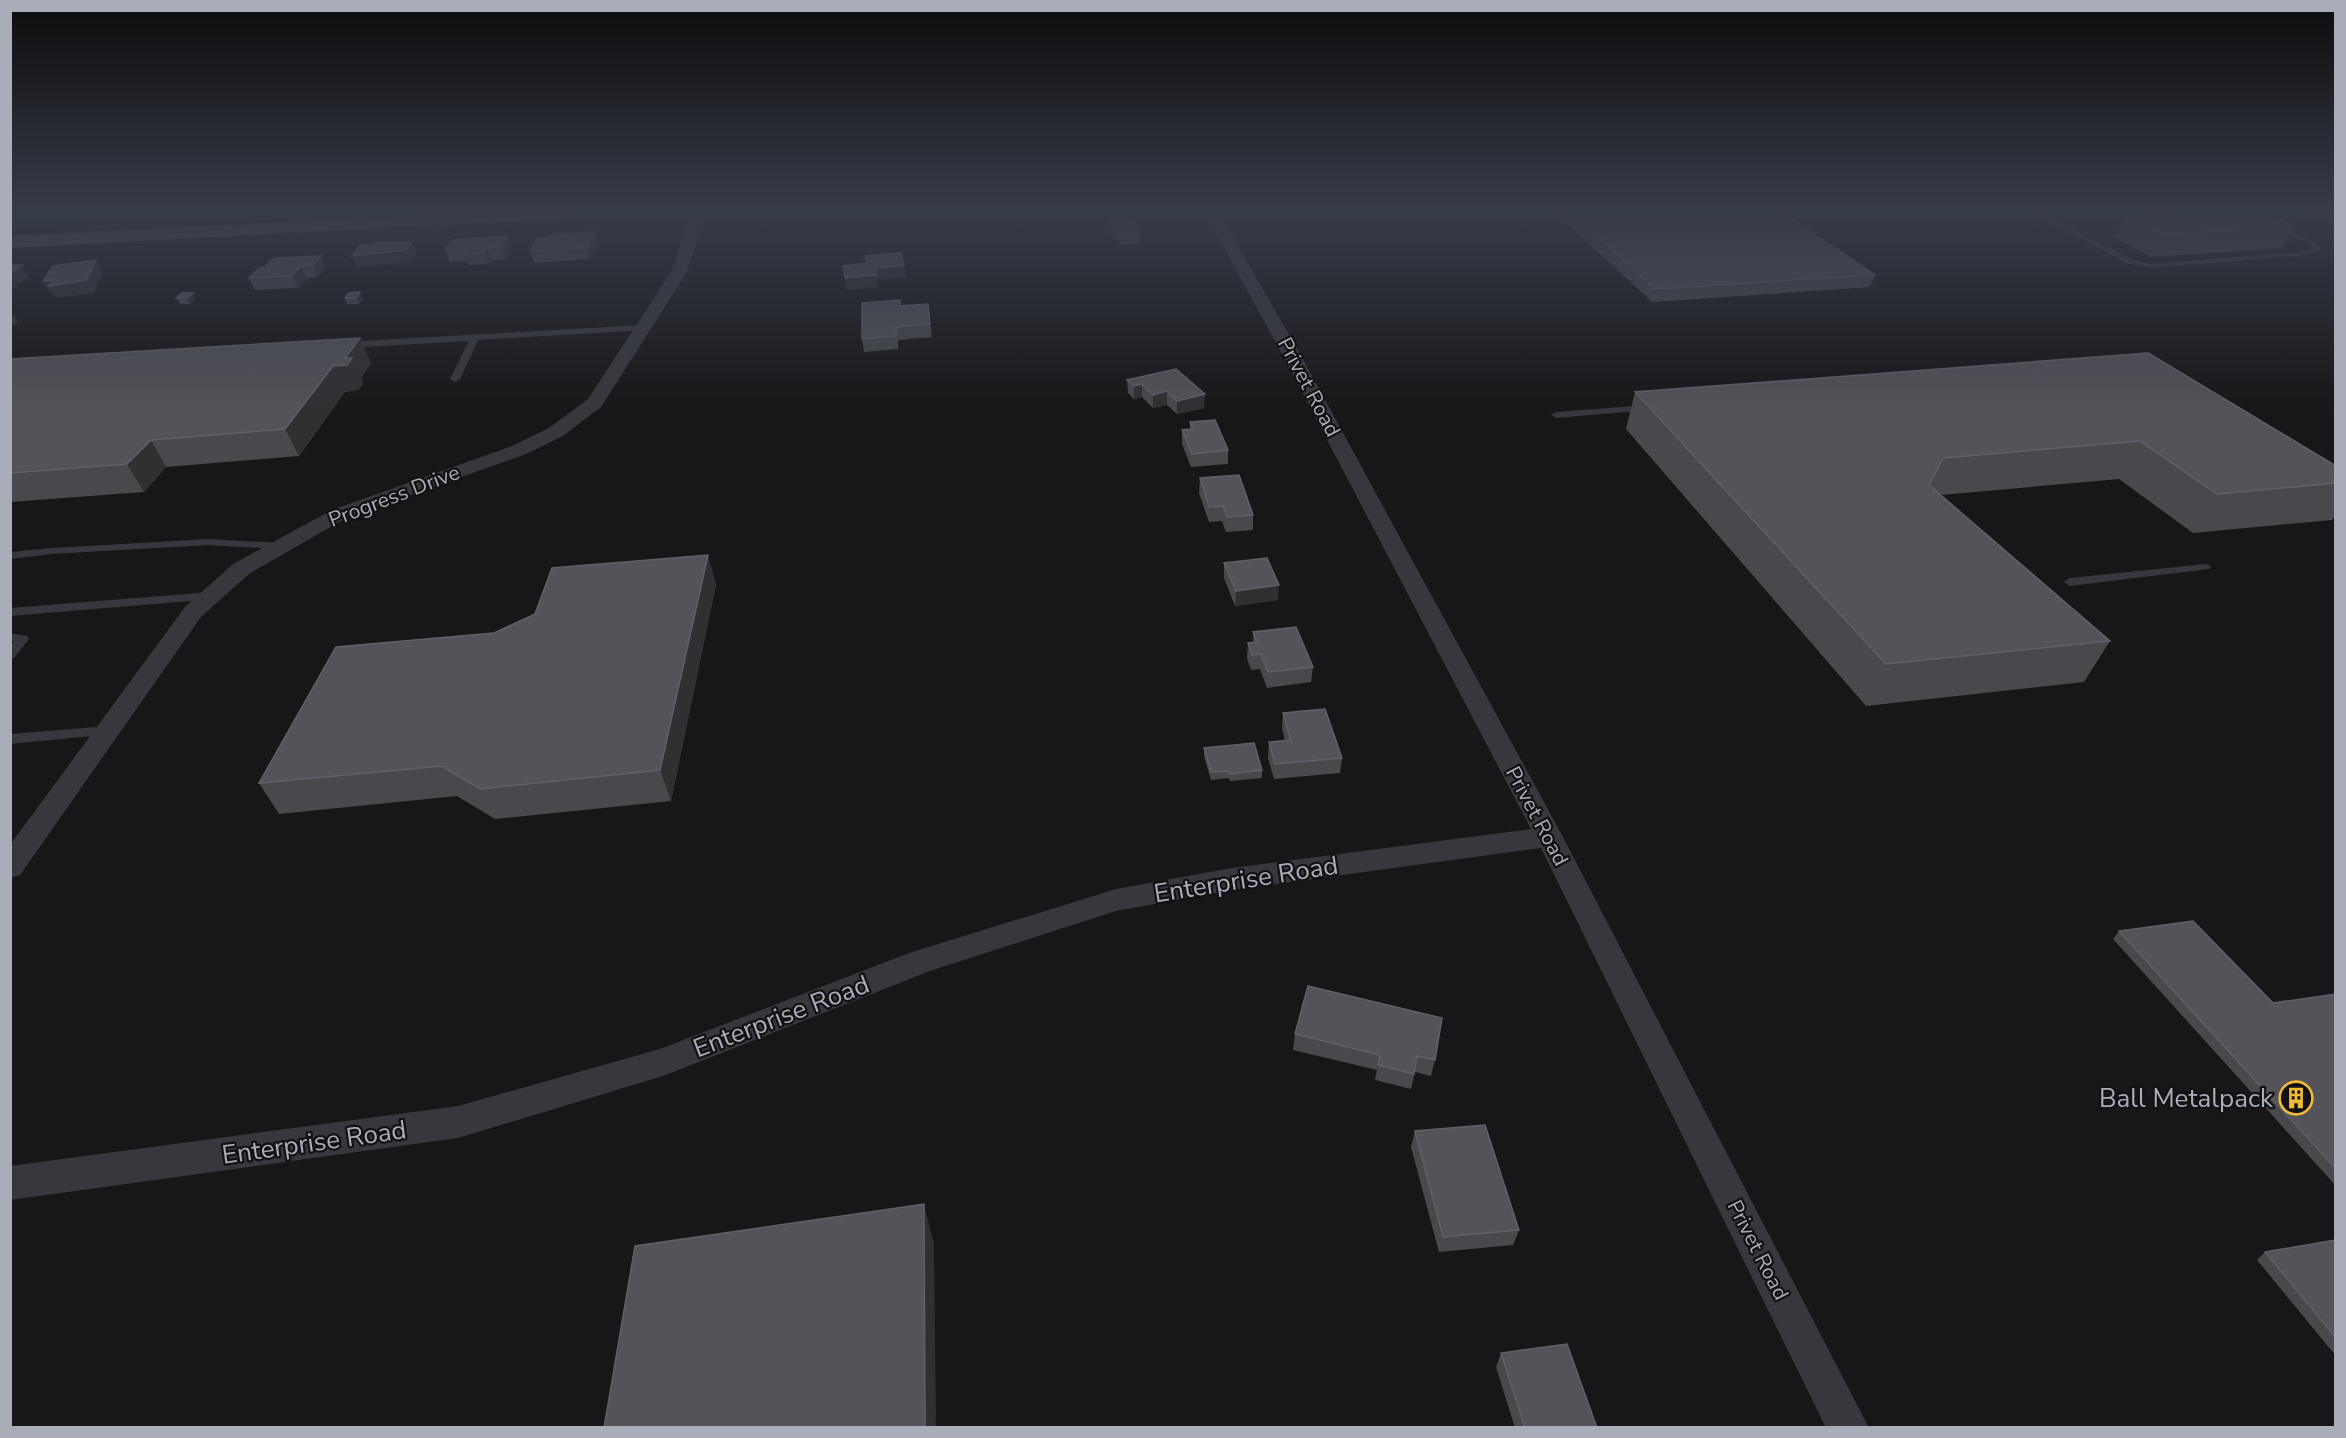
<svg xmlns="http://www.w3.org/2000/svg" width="2346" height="1438" font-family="'Nunito Sans',sans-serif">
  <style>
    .green { fill: #202822 }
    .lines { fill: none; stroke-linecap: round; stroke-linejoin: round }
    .lane { fill: #37383d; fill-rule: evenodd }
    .street { fill: #37383d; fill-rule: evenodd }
    .primary { fill: #53555c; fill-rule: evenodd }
    .wall { fill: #48494d }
    .shaded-wall { fill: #303033 }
    .building { fill: #535359; stroke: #606168; stroke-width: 1.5 }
    .labels { text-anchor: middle; stroke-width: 4.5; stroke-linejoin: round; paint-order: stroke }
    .street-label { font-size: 21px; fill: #a8adb8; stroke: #121113 }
    .near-street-label { font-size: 26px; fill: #a8adb8; stroke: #121113 }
    .near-poi-label { font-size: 26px; fill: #a8adb8; stroke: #121113; text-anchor: end }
  </style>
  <rect width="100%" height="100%" fill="#171618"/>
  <path class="green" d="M 11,213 L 274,213 L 11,226 Z"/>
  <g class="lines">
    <path class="lane" d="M 2033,213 L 2042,213 L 2132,259 L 2150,264 L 2298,252 L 2314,248 L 2308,244 L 2243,213 L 2253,213 L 2322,246 L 2320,252 L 2298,256 L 2150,268 L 2126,263 Z
      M 643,325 L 647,328 L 646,330 L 478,340 L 460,379 L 455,382 L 450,379 L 469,341 L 345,348 L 341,345 L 345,342 Z
      M 1647,405 L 1650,406 L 1650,410 L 1556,418 L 1551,415 L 1556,412 Z
      M 208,539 L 281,543 L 287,546 L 281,549 L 208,545 L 52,554 L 10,559 L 10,552 L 52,548 Z
      M 2205,564 L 2209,565 L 2211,567 L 2209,569 L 2070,586 L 2064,582 L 2070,578 Z
      M 211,592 L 217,596 L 215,599 L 10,616 L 10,608 Z
      M 10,633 L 27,636 L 29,639 L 14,658 L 10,659 L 10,646 L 14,641 L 10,641 Z
      M 108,726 L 113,728 L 115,731 L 113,734 L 10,744 L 10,734 Z"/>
    <path class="street" d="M 692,213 L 706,213 L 687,272 L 601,407 L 563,436 L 526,454 L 346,518 L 249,574 L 201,617 L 20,875 L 10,878 L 10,845 L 185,607 L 233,564 L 332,510 L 512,446 L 549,428 L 588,399 L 671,272 Z
      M 1205,213 L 1219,213 L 1299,352 L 1563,837 L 1869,1428 L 1826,1428 L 1541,848 L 1232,890 L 1116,911 L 930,971 L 663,1076 L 458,1138 L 10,1200 L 10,1166 L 458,1106 L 660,1049 L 909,953 L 1116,889 L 1232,868 L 1531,829 L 1281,352 Z
      M 2310,213 L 2329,213 L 2336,216 L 2336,225 Z"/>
    <path class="primary" d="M 463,213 L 572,213 L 569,217 L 563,218 L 10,248 L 10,236 Z"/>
  </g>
  <path class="wall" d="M 1112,213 L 1139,232 L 1140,243 L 1120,245 L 1117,238 L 1114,239 L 1111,232 Z
    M 1556,213 L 1783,213 L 1875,275 L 1870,287 L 1652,302 Z
    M 2125,216 L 2294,226 L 2281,248 L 2151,257 L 2115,238 Z
    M 507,236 L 511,248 L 506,259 L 492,260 L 489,264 L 468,265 L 467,261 L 450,262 L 445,250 Z
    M 550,238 L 598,243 L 590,259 L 534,263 L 530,251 Z
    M 321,256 L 326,267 L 318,277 L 307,278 L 298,288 L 255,290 L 249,278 L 265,267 Z
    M 360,292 L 363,299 L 359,304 L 347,304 L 345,298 Z
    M 182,293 L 196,299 L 190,304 L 180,304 L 176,298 Z
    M 900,300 L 901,306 L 928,304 L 932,337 L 898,340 L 898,349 L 864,352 L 862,339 Z
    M 2148,353 L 2336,466 L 2336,515 L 2332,520 L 2193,533 L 2119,479 L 1941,495 L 2110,641 L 2084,682 L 1866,706 L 1626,429 L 1635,392 Z
    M 10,359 L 371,363 L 361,378 L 363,384 L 358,390 L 345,392 L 299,456 L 166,467 L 144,492 L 10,502 Z
    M 1176,369 L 1204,408 L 1177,414 L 1167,405 L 1153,408 L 1142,397 L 1134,399 L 1128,393 L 1127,380 Z
    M 1190,422 L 1228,450 L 1228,464 L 1191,467 L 1182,444 L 1182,430 L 1190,429 Z
    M 1200,478 L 1253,515 L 1253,530 L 1226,532 L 1222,521 L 1209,522 L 1199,493 Z
    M 1224,563 L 1278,600 L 1235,606 L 1224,578 Z
    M 716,584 L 671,801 L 495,819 L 457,796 L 279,814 L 259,783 L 494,633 Z
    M 1253,632 L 1313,667 L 1311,682 L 1267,688 L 1260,669 L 1251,670 L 1247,658 L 1248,643 L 1253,642 Z
    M 1283,713 L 1342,758 L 1340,773 L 1274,779 L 1268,758 L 1269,742 L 1285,741 L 1282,728 Z
    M 1204,748 L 1262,770 L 1262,778 L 1230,781 L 1229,778 L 1211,780 L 1204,756 Z
    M 2119,931 L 2273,1003 L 2336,994 L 2336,1186 L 2113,939 Z
    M 1308,986 L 1435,1060 L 1431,1076 L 1415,1072 L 1411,1089 L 1375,1080 L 1377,1070 L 1293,1050 L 1295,1034 Z
    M 1415,1131 L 1519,1230 L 1513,1245 L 1439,1252 L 1411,1147 Z
    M 2336,1240 L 2336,1356 L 2257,1260 L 2265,1252 Z
    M 1501,1353 L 1597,1428 L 1515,1428 L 1496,1367 Z"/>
  <path class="shaded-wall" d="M 1113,227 L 1117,227 L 1117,238 L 1114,239 Z
    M 594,232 L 598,243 L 590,259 L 586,248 Z
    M 507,236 L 511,248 L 506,259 L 501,247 Z
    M 412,242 L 416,254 L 411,262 L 357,268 L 352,256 Z
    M 487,248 L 492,260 L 489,264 L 485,252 Z
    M 321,256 L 326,267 L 318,277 L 313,265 Z
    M 96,260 L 103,272 L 94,293 L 56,298 L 53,293 L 50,293 L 43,281 L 52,280 Z
    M 22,265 L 29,277 L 10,290 L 10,273 Z
    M 904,265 L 906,277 L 877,280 L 878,287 L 847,290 L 845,278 L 875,268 Z
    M 301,266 L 307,278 L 298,288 L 292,276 Z
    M 360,292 L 363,299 L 359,304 L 356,298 Z
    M 193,293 L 196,299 L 190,304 L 187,298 Z
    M 14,315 L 18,321 L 13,326 L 10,322 L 10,318 Z
    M 360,338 L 371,363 L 361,378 L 363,384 L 358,390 L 345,392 L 299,456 L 285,429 L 333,366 L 345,358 Z
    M 1142,384 L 1142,397 L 1134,399 L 1134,386 Z
    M 1167,391 L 1167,405 L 1153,408 L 1153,395 Z
    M 1205,394 L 1204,408 L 1177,414 L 1177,401 Z
    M 151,440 L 166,467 L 144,492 L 127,464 Z
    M 708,555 L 716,584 L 671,801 L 660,770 Z
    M 1279,585 L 1278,600 L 1235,606 L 1236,591 Z
    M 924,1204 L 934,1244 L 936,1428 L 925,1428 Z"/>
  <path class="building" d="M 1112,213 L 1132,213 L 1139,232 L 1120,233 L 1117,227 L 1113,227 L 1111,221 L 1115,221 Z
    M 1571,213 L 1783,213 L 1875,275 L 1655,289 Z
    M 2174,213 L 2265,213 L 2294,226 L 2163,235 L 2125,216 Z
    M 594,232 L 586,248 L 530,251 L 537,239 L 550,238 L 553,234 Z
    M 507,236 L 501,247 L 487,248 L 485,252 L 464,254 L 466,249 L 445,250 L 452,240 Z
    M 376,242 L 412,242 L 406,250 L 352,256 L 360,245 L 374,245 Z
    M 901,253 L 904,265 L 875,268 L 877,275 L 845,278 L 843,266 L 867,263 L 865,256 Z
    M 321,256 L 313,265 L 301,266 L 292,276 L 249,278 L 259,268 L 265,267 L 274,258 Z
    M 96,260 L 87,280 L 49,286 L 52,280 L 43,281 L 53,266 Z
    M 10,265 L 22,265 L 10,273 Z
    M 360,292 L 356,298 L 345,298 L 349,293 Z
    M 182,293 L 193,293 L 187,298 L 176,298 Z
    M 900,300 L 900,306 L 928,304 L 930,324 L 896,327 L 896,336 L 862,339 L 862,303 Z
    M 360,338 L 345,358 L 352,358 L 347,365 L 333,366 L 285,429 L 151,440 L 127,464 L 10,473 L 10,359 Z
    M 2148,353 L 2336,466 L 2336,483 L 2217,494 L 2140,441 L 1943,458 L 1929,485 L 2110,641 L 1886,664 L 1635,392 Z
    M 1176,369 L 1205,394 L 1177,401 L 1167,391 L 1153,395 L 1142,384 L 1134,386 L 1127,380 Z
    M 1215,420 L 1228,450 L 1192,454 L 1182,430 L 1193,429 L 1190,422 Z
    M 1239,475 L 1253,515 L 1227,517 L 1223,506 L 1209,507 L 1200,478 Z
    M 708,555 L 660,770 L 480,789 L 442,766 L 259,783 L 336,647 L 494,633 L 535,614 L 552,568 Z
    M 1267,558 L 1279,585 L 1236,591 L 1224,563 Z
    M 1296,627 L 1313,667 L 1268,672 L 1261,654 L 1252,655 L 1248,643 L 1257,642 L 1253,632 Z
    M 1325,709 L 1342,758 L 1275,764 L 1269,742 L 1291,740 L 1283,713 Z
    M 1254,743 L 1262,770 L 1230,774 L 1229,771 L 1211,772 L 1204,748 Z
    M 2193,921 L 2273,1003 L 2336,994 L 2336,1169 L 2119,931 Z
    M 1308,986 L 1442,1018 L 1435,1060 L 1417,1056 L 1414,1074 L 1378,1065 L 1380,1055 L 1295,1034 Z
    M 1485,1125 L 1519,1230 L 1443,1237 L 1415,1131 Z
    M 924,1204 L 925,1428 L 604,1428 L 635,1246 Z
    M 2336,1240 L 2336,1338 L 2265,1252 Z
    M 1567,1344 L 1597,1428 L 1525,1428 L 1501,1353 Z"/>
  <linearGradient id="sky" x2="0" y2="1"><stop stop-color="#0d0c0d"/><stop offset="0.51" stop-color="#363c48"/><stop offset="1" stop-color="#363c48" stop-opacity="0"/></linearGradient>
  <rect width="2346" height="414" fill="url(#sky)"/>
  <defs>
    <symbol id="building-ring" viewBox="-11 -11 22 22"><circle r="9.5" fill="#121113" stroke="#f2bb35" stroke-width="1.5"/><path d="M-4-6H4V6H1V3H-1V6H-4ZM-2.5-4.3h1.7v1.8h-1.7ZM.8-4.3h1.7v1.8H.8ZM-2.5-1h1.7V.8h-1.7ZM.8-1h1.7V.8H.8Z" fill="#f2bb35"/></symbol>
  </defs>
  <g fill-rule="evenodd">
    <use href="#building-ring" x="2277" y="1079" width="38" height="38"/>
  </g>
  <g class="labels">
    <g class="street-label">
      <text transform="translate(1309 387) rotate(62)" y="7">Privet Road</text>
      <text transform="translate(394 496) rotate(-21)" y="7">Progress Drive</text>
      <text transform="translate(1537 816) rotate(62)" y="7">Privet Road</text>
      <text transform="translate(1758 1250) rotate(63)" y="7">Privet Road</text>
    </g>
    <g class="near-street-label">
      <text transform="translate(1246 879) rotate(-9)" y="9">Enterprise Road</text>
      <text transform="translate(781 1016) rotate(-21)" y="9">Enterprise Road</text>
      <text transform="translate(314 1142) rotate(-8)" y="9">Enterprise Road</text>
    </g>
    <g class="near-poi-label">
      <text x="2273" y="1107">Ball Metalpack</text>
    </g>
  </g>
  <rect width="2346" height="1438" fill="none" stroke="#a8adb8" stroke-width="24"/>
</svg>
